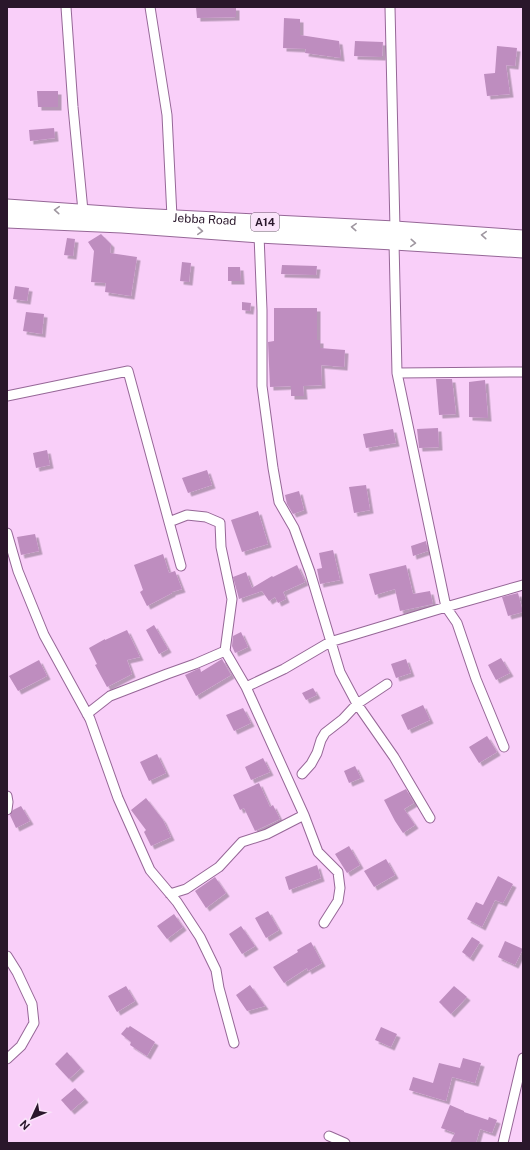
<svg xmlns="http://www.w3.org/2000/svg" width="530" height="1150" font-family="'Public Sans',sans-serif">
  <style>
    .building { fill: #be8dbf; filter: url(#shadow) }
    .lines { fill: none; stroke-linecap: round; stroke-linejoin: round }
    .minor-casing { stroke: #966797; stroke-width: 11 }
    .trunk-casing { stroke: #966797; stroke-width: 17 }
    .minor { stroke: #fff; stroke-width: 9 }
    .trunk { stroke: #fff; stroke-width: 15 }
    .oneway { stroke: #9f97a0 }
    .labels { text-anchor: middle; stroke-width: 4; stroke-linejoin: round; paint-order: stroke }
    .shield { fill: #fae4fa; stroke: #685469; stroke-width: 1 }
    .shield-label { font-size: 11px; font-weight: bold; fill: #2a172b }
    .street-label { font-size: 12px; fill: #2a172b; stroke: #fae4fa }
  </style>
  <defs>
    <filter id="shadow"><feDropShadow dx="3.5" dy="3.5" stdDeviation="0" flood-color="#0004"/></filter>
  </defs>
  <rect width="100%" height="100%" fill="#f9cff9"/>
  <path class="building" d="M 196,7 L 236,7 L 236,17 L 197,18 Z
    M 284,18 L 300,19 L 300,35 L 339,41 L 341,58 L 305,53 L 306,49 L 283,48 Z
    M 355,41 L 383,42 L 382,57 L 354,56 Z
    M 497,46 L 517,48 L 515,66 L 506,65 L 510,94 L 487,96 L 484,74 L 495,73 Z
    M 37,91 L 58,91 L 58,107 L 38,107 Z
    M 54,128 L 55,138 L 30,141 L 29,130 Z
    M 101,234 L 111,244 L 110,253 L 137,257 L 131,296 L 105,292 L 106,283 L 91,282 L 94,251 L 88,242 Z
    M 67,238 L 75,239 L 73,256 L 64,255 Z
    M 182,262 L 191,263 L 189,282 L 180,281 Z
    M 282,265 L 317,266 L 316,275 L 281,274 Z
    M 228,267 L 240,267 L 241,281 L 228,281 Z
    M 15,286 L 29,288 L 27,301 L 13,299 Z
    M 242,302 L 251,303 L 250,311 L 242,310 Z
    M 274,308 L 317,308 L 317,340 L 320,340 L 320,348 L 345,350 L 344,367 L 321,365 L 322,385 L 303,386 L 304,396 L 291,396 L 291,386 L 270,387 L 268,342 L 274,341 Z
    M 26,312 L 44,314 L 42,334 L 23,331 Z
    M 436,379 L 452,379 L 456,414 L 439,415 Z
    M 485,380 L 488,418 L 469,417 L 469,382 Z
    M 438,428 L 439,447 L 419,448 L 417,429 Z
    M 393,429 L 396,443 L 366,448 L 363,434 Z
    M 47,450 L 50,465 L 36,468 L 33,453 Z
    M 207,470 L 212,485 L 188,493 L 182,478 Z
    M 366,485 L 370,510 L 354,513 L 349,487 Z
    M 299,491 L 304,510 L 293,514 L 287,504 L 285,495 Z
    M 258,511 L 268,544 L 242,552 L 231,520 Z
    M 35,534 L 39,551 L 21,555 L 17,537 Z
    M 426,541 L 428,551 L 413,556 L 411,546 Z
    M 333,550 L 340,580 L 320,584 L 317,569 L 322,568 L 319,553 Z
    M 163,554 L 169,573 L 175,571 L 182,589 L 172,592 L 172,593 L 147,606 L 140,592 L 143,590 L 134,565 Z
    M 297,565 L 305,582 L 283,592 L 286,599 L 278,603 L 275,597 L 269,601 L 262,591 L 239,599 L 233,577 L 246,572 L 252,588 L 272,576 L 273,577 Z
    M 406,565 L 413,594 L 430,591 L 433,604 L 400,611 L 395,589 L 375,595 L 369,574 Z
    M 518,593 L 523,612 L 508,616 L 502,597 Z
    M 154,625 L 168,649 L 159,654 L 146,630 Z
    M 127,630 L 140,657 L 127,660 L 132,674 L 107,687 L 95,665 L 97,664 L 89,648 L 105,639 L 105,640 Z
    M 241,632 L 248,647 L 235,653 L 232,646 L 233,636 Z
    M 501,658 L 510,673 L 496,680 L 488,665 Z
    M 222,659 L 231,675 L 196,696 L 185,675 L 200,668 L 201,672 Z
    M 406,659 L 411,673 L 396,678 L 391,664 Z
    M 39,660 L 47,676 L 18,691 L 9,676 Z
    M 313,688 L 317,695 L 306,700 L 302,693 Z
    M 423,705 L 430,720 L 408,730 L 401,715 Z
    M 243,708 L 251,723 L 234,731 L 226,715 Z
    M 487,736 L 497,752 L 479,763 L 469,747 Z
    M 157,754 L 166,773 L 149,781 L 140,762 Z
    M 263,758 L 270,772 L 251,780 L 245,767 Z
    M 355,766 L 361,778 L 349,783 L 344,771 Z
    M 259,783 L 270,807 L 273,805 L 280,819 L 255,831 L 244,808 L 240,810 L 233,795 Z
    M 406,789 L 414,803 L 404,809 L 415,825 L 403,833 L 395,821 L 384,800 Z
    M 146,798 L 163,820 L 171,837 L 151,846 L 144,832 L 146,830 L 131,810 Z
    M 21,806 L 30,821 L 16,828 L 10,815 L 13,810 Z
    M 349,846 L 360,865 L 347,873 L 335,854 Z
    M 386,859 L 395,875 L 374,887 L 364,871 Z
    M 317,865 L 321,878 L 289,890 L 285,877 Z
    M 498,876 L 513,884 L 503,903 L 495,900 L 482,927 L 467,919 L 476,902 L 483,905 Z
    M 215,877 L 226,893 L 206,908 L 195,891 Z
    M 268,911 L 279,930 L 266,938 L 255,918 Z
    M 174,914 L 183,927 L 167,939 L 157,926 Z
    M 241,926 L 255,946 L 242,954 L 229,934 Z
    M 472,937 L 480,942 L 470,958 L 462,952 Z
    M 505,941 L 523,949 L 515,965 L 498,957 Z
    M 311,942 L 322,963 L 308,971 L 307,968 L 284,983 L 273,967 L 298,952 L 297,950 Z
    M 250,985 L 265,1006 L 247,1011 L 236,995 Z
    M 126,986 L 135,1001 L 117,1012 L 108,996 Z
    M 454,986 L 467,997 L 451,1014 L 439,1002 Z
    M 130,1026 L 155,1042 L 147,1056 L 130,1045 L 131,1042 L 121,1034 L 127,1027 L 128,1028 Z
    M 381,1027 L 397,1034 L 391,1047 L 375,1040 Z
    M 67,1052 L 81,1068 L 69,1079 L 55,1064 Z
    M 463,1058 L 481,1063 L 475,1083 L 452,1077 L 446,1101 L 409,1090 L 413,1077 L 433,1083 L 439,1063 L 460,1068 Z
    M 75,1088 L 85,1099 L 71,1111 L 61,1100 Z
    M 450,1105 L 464,1111 L 464,1112 L 488,1120 L 489,1117 L 497,1120 L 492,1133 L 480,1129 L 476,1143 L 450,1143 L 455,1133 L 441,1128 Z"/>
  <g class="lines">
    <defs>
      <path id="minor" d="M 66,7 L 73,107 L 83,211
        M 150,7 L 167,115 L 172,217
        M 390,7 L 395,229
        M 259,235 L 262,310 L 262,386 L 273,468 L 279,502 L 294,528 L 310,572 L 340,672 L 357,704 L 394,757 L 430,818
        M 394,242 L 397,373
        M 7,396 L 128,371 L 169,522
        M 7,533 L 18,571 L 44,635 L 90,719 L 118,798 L 150,870 L 177,902 L 200,937 L 216,970 L 219,988 L 234,1043
        M 246,687 L 284,669 L 330,642 L 446,607 L 523,585
        M 87,714 L 110,696 L 167,674 L 195,664 L 225,651 L 232,599 L 221,547 L 220,523 L 206,517 L 187,515 L 169,522 L 181,566
        M 504,747 L 476,679 L 457,623 L 446,607 L 397,373 L 523,372
        M 302,774 L 311,764 L 317,753 L 321,740 L 325,733 L 343,719 L 357,704 L 387,684
        M 7,796 L 8,802 L 7,810
        M 304,815 L 318,852 L 338,872 L 340,888 L 338,901 L 324,923
        M 170,894 L 186,889 L 219,867 L 242,842 L 267,834 L 304,815 L 246,687 L 225,651
        M 7,956 L 17,972 L 32,1004 L 34,1023 L 21,1046 L 7,1059
        M 329,1136 L 345,1143
        M 503,1143 L 523,1058"/>
      <g id="trunk">
        <path id="s1" d="M 7,207 L 136,216 L 395,229 L 523,238"/>
        <path d="M 7,220 L 122,225 L 259,235 L 394,242 L 523,250"/>
      </g>
    </defs>
    <use href="#minor" class="minor-casing"/>
    <use href="#trunk" class="trunk-casing"/>
    <use href="#minor" class="minor"/>
    <use href="#trunk" class="trunk"/>
  </g>
  <defs><path id="oneway-chevron" d="M-2-3.5L2.5 0L-2 3.5" fill="none" stroke-width="1.6" stroke-linecap="round" stroke-linejoin="round"/></defs>
  <g class="oneway">
    <use href="#oneway-chevron" transform="translate(57 210) rotate(-176)"/>
    <use href="#oneway-chevron" transform="translate(354 227) rotate(-177)"/>
    <use href="#oneway-chevron" transform="translate(200 231) rotate(4)"/>
    <use href="#oneway-chevron" transform="translate(484 235) rotate(-176)"/>
    <use href="#oneway-chevron" transform="translate(413 243) rotate(4)"/>
  </g>
  <g class="labels">
    <rect class="shield" x="251" y="213" width="28" height="18" rx="3"/>
    <g class="shield-label">
      <text x="265" y="226">A14</text>
    </g>
    <g class="street-label">
      <text dy="4" stroke="none"><textPath href="#s1" startOffset="198">Jebba Road</textPath></text>
    </g>
  </g>
  <rect width="530" height="1150" fill="none" stroke="#2a172b" stroke-width="16"/>
  <g transform="translate(32 1118) rotate(226)" stroke="#fae4fa" stroke-width="3" paint-order="stroke">
  <path d="M0-3L7 15L0 10L-7 15Z" fill="#2a172b"/>
  <text y="-6" font-size="11" font-weight="bold" text-anchor="middle" fill="#2a172b">N</text>
  </g>
</svg>
